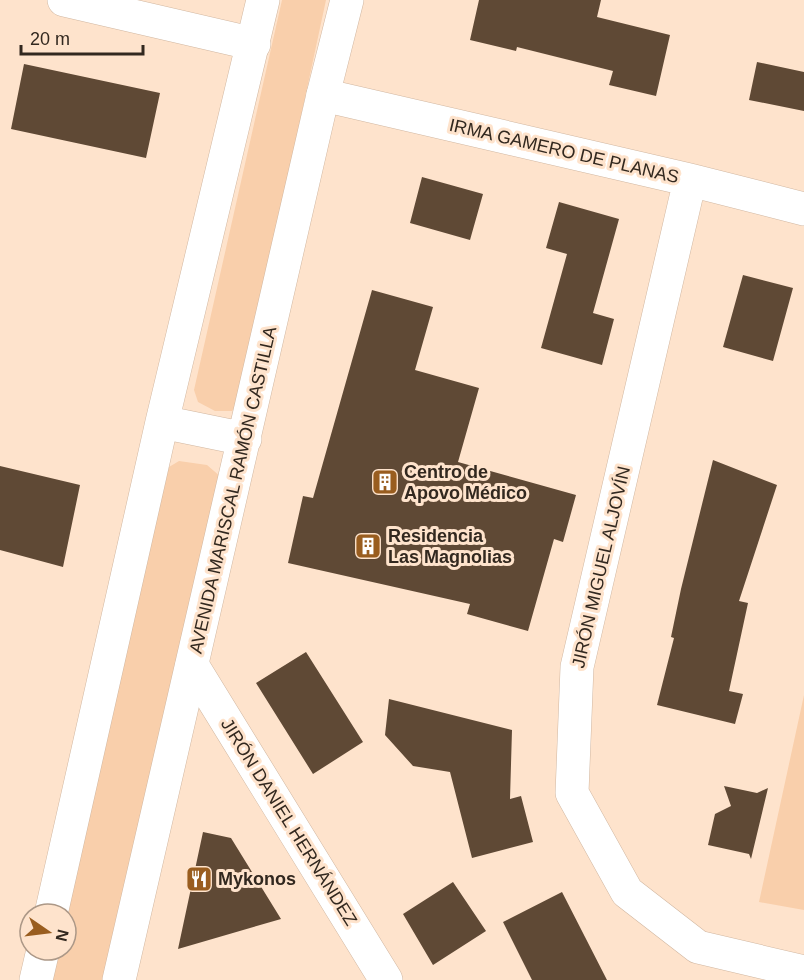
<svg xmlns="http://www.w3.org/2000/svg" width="804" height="980" font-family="Arial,sans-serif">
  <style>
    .green { fill: #f9cfab }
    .building { fill: #5f4935 }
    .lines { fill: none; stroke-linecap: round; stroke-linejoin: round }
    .minor-casing { stroke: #d1b7a1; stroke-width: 34 }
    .secondary-casing { stroke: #d1b7a1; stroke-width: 34 }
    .minor { stroke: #fff; stroke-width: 33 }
    .secondary { stroke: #fff; stroke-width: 33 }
    .labels { text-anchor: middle; stroke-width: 6; stroke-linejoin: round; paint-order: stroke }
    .street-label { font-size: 18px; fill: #32281f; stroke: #fee3cc }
    .poi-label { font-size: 18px; font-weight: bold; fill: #32281f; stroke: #fee3cc; text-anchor: start }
  </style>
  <rect width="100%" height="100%" fill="#fee3cc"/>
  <path class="green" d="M 282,0 L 326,0 L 240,401 L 232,411 L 215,411 L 198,402 L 194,390 Z
    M 179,461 L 207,465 L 221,477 L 106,980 L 49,980 L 56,950 L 66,950 L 65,914 L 169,467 Z
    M 804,695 L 804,910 L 759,902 Z"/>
  <path class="building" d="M 479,0 L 601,0 L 597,17 L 670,35 L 656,96 L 609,85 L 613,71 L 517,47 L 516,51 L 470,40 Z
    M 757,62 L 804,72 L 804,111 L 749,100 Z
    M 24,64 L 160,93 L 146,158 L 11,129 Z
    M 422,177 L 483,194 L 470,240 L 410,223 Z
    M 559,202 L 619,219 L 593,313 L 614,319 L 602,365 L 541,348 L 567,254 L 546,248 Z
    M 743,275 L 793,288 L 773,361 L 723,347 Z
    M 372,290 L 433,307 L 415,370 L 479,388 L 458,462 L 576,495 L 563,542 L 554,539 L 528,631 L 467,614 L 470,604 L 288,563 L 303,496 L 313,498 Z
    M 713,460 L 777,485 L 739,601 L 748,603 L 729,691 L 743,694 L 735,724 L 657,705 L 674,638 L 671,637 L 681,589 Z
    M 0,466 L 80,485 L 63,567 L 0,550 Z
    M 306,652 L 363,742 L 313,774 L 256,683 Z
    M 389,699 L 512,730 L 510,799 L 521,796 L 533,842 L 472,858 L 450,772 L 413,766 L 385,735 Z
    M 724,786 L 757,793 L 768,788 L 751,859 L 749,854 L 708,845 L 715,814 L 731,806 Z
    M 203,832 L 231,838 L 281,919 L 178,949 Z
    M 453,882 L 486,931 L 433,965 L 403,914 Z
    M 562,892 L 607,980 L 532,980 L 503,922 Z"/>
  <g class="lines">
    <defs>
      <path id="minor" d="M 64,0 L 254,44
        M 323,95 L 690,180 L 804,209
        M 690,180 L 577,667 L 572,793 L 627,892 L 698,947 L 804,972
        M 192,665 L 386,980"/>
      <path id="secondary" d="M 162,422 L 245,439
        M 51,914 L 162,422 L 263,0
        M 36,980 L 43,950
        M 119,980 L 323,95 L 347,0"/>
    </defs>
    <use href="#minor" class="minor-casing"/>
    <use href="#secondary" class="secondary-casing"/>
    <use href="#minor" class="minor"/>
    <use href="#secondary" class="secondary"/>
  </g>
  <defs>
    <symbol id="building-square" viewBox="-11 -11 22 22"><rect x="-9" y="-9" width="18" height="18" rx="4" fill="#995d1f" stroke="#fee3cc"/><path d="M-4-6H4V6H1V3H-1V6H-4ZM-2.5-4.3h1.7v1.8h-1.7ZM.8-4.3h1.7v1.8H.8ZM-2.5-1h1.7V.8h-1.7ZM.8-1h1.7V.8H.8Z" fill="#fff"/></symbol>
    <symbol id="restaurant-square" viewBox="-11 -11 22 22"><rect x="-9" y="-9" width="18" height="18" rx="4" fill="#995d1f" stroke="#fee3cc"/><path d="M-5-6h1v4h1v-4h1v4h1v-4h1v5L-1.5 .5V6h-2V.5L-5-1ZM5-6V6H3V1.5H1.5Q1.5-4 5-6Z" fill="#fff"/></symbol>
  </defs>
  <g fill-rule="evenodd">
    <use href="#building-square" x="370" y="467" width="30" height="30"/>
    <use href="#building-square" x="353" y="531" width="30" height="30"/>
    <use href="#restaurant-square" x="184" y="864" width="30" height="30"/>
  </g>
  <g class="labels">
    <g class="street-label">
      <text transform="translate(564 151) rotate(13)" y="6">IRMA GAMERO DE PLANAS</text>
      <text transform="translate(233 490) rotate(-77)" y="6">AVENIDA MARISCAL RAMÓN CASTILLA</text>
      <text transform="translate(601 567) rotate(-77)" y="6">JIRÓN MIGUEL ALJOVÍN</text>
      <text transform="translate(289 822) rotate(58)" y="6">JIRÓN DANIEL HERNÁNDEZ</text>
    </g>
    <g class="poi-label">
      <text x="404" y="478">Centro de<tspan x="404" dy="21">Apovo Médico</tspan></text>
      <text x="388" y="542">Residencia<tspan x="388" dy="21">Las Magnolias</tspan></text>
      <text x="218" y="885">Mykonos</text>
    </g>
  </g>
  <g transform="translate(48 932) rotate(104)"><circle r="28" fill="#fee3cc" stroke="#ac9887" stroke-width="1.5"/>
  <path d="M0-4.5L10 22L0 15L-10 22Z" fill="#995d1f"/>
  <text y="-9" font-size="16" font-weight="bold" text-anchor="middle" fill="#32281f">N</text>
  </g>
  <path d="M21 45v9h122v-9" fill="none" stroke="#32281f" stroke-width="3"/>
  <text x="30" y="45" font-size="18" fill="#32281f" stroke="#fee3cc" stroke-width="4.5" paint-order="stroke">20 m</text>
</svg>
